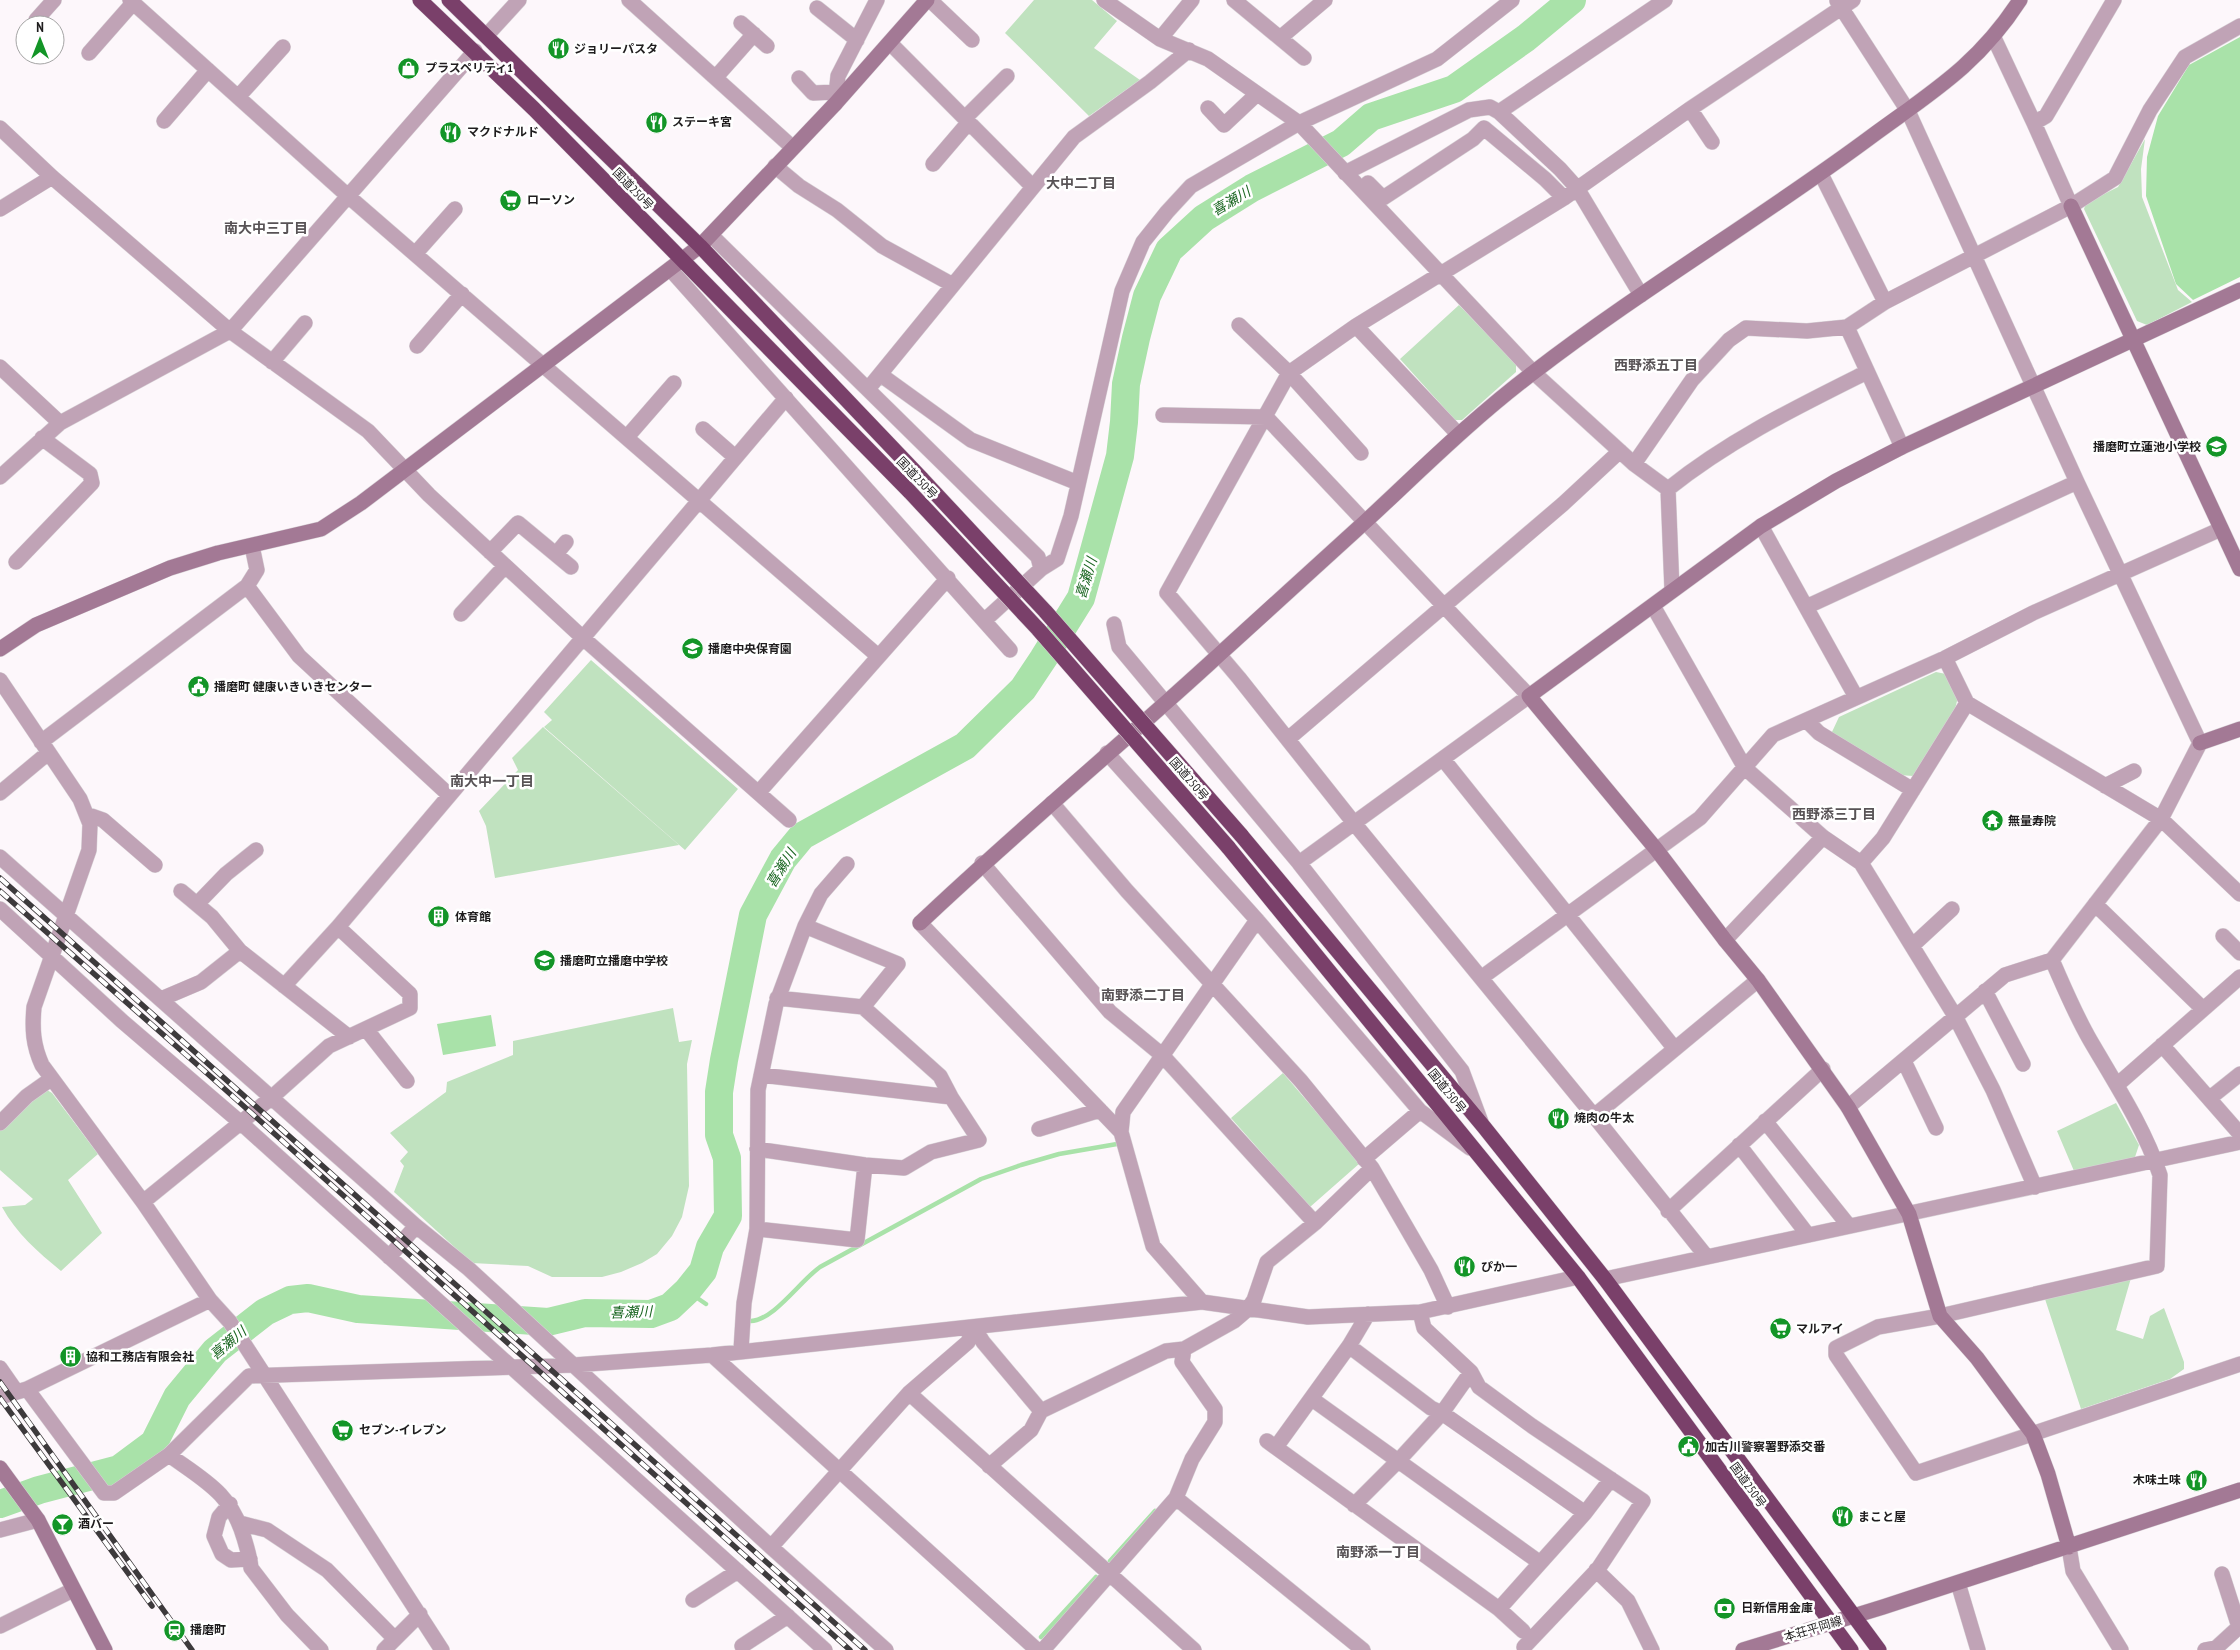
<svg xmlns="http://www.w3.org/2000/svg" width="2240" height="1650" font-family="'PT Sans Narrow','Noto Sans JP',sans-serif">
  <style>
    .green { fill: #c0e2bf }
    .water { fill: #a9e2a9 }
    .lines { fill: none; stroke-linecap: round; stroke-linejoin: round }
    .stream { stroke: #a9e2a9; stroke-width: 4.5 }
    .river { stroke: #a9e2a9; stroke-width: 28 }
    .street-casing { stroke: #d9d4d8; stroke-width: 16 }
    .secondary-casing { stroke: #d9d4d8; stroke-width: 16 }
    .highway-casing { stroke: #d9d4d8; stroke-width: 16 }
    .street { stroke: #c0a3b6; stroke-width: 15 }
    .secondary { stroke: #a37995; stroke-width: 15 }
    .highway { stroke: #7a406a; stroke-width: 15 }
    .rail-casing { stroke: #3d3a3c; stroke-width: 5.5 }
    .rail { stroke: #fff; stroke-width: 4; stroke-dasharray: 11; stroke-linecap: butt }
    .highway-bridge-casing { stroke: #d9d4d8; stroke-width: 16; stroke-linecap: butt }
    .highway-bridge { stroke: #7a406a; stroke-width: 15 }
    .labels { text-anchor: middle; stroke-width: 5; stroke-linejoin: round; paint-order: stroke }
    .poi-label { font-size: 12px; font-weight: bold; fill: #1f1d1e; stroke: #fff; text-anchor: start }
    .street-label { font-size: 12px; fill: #1f1d1e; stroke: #fff }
    .neighbourhood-label { font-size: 14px; font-weight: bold; fill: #585356; stroke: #fff }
    .water-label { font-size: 14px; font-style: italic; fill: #196520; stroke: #fff }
  </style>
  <rect width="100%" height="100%" fill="#fdf7fb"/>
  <path class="green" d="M 1034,0 L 1092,0 L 1117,21 L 1094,48 L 1140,80 L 1089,116 L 1005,33 Z
    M 2145,139 L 2141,169 L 2142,197 L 2178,290 L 2192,302 L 2147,325 L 2137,321 L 2084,209 L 2086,203 L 2118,187 Z
    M 1459,305 L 1516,364 L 1516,372 L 1462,420 L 1455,420 L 1400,359 Z
    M 591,660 L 738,789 L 685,850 L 544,727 L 552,720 L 544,712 Z
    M 1936,672 L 1946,674 L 1958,697 L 1955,709 L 1913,776 L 1899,775 L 1831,734 L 1839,717 Z
    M 543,727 L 679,845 L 495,878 L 486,826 L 479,811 L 518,770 L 512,758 Z
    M 673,1008 L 679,1042 L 692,1040 L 687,1064 L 689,1186 L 682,1217 L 672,1236 L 657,1254 L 642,1263 L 621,1272 L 602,1277 L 552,1277 L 528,1266 L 472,1263 L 394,1192 L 404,1166 L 400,1161 L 408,1152 L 390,1133 L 446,1092 L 447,1082 L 513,1055 L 513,1041 Z
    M 1283,1073 L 1360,1163 L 1310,1207 L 1231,1118 Z
    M 47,1090 L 52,1093 L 98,1154 L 68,1180 L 102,1233 L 61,1271 C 38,1252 16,1233 2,1207 L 25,1205 L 33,1199 L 0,1170 L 0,1131 L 11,1117 Z
    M 2116,1103 L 2139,1145 L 2135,1157 L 2074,1171 L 2057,1131 Z
    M 2131,1278 L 2116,1330 L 2143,1339 L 2150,1316 L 2164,1308 L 2184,1362 L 2184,1369 L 2170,1379 L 2081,1409 L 2045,1299 Z"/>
  <path class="water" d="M 2240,37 L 2240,277 L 2193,300 L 2176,284 L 2146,196 L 2147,157 L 2158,116 L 2189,65 Z
    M 491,1015 L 496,1046 L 443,1055 L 437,1024 Z"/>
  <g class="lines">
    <path class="stream" d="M 687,1291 L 706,1304
      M 751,1321 C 774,1320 800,1281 820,1267 L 981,1179 L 1021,1165 L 1059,1154 L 1117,1144
      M 1110,1561 L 1155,1511
      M 1041,1637 L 1096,1577"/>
    <path class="river" d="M 0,1504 L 39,1490 L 119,1469 L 154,1443 L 177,1397 L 215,1351 L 265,1312 L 290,1300 L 308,1298 L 358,1309 L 548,1322 L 585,1313 L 651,1314 L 670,1307 L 687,1291 L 703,1271 L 710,1247 L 728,1216 L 727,1158 L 719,1135 L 719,1092 L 724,1060 L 753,915 L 783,859 L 802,836 L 965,746 L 1023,689 L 1043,659 L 1081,598 L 1120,456 L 1124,422 L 1126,384 L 1136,338 L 1147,296 L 1169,250 L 1204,218 L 1252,188 L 1341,143 L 1371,117 L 1454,89 L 1526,38 L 1572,0"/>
    <defs>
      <path id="street" d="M 130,0 L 348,196 L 878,656
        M 629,0 L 792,147
        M 930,0 L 972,40
        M 1104,0 L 1160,39 L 1208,59 L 1299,123 L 1533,372 L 1634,464 L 1668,489 L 1672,590
        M 1234,0 L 1304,58
        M 1837,1 L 1908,111 L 2077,482 L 2200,743 L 2161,819 L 2052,960 L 2005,975 L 1848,1107
        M 817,8 L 857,40
        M 36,20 L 54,0
        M 741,23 L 767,46
        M 487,35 L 519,0
        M 1280,38 L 1325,0
        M 1994,38 L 2034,123 L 2071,206
        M 1160,39 L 1192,0
        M 890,43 L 1033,187
        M 89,53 L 133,3
        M 716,77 L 754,34
        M 799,78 L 813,93 L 836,92
        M 238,97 L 283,47
        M 835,104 L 838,76 L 877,0
        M 1208,108 L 1224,125 L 1257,94
        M 1690,109 L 1712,142
        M 1499,112 L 1560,169 L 1577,188 L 1641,295
        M 965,118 L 1007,76
        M 164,121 L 208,70
        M 2034,123 L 2046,116 L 2114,0
        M 0,128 L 52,177 L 230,331 L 368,431 L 429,495 L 583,638 L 789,820
        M 933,164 L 969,122
        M 775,166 L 799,186 L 837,210 L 882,246 L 953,285
        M 1345,173 L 1469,110 L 1490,107 L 1499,112 L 1665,0
        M 1821,174 L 1885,302
        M 1368,183 L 1383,198 L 1473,139 L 1484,128 L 1545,179 L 1564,198
        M 0,209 L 52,177
        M 711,235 L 1038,557 L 1041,569
        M 415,254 L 455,209
        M 670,269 L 1010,650
        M 1239,325 L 1289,373 L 1361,453
        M 1356,326 L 1458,434
        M 1847,327 L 1902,447
        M 417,346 L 462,294
        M 272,362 L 305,323
        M 0,367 L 60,423
        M 881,375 L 971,440 L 1078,483
        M 868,389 L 1074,137 L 1150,82 L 1189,50
        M 1163,415 L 1266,417 L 1529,696 L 1299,863
        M 703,429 L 735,457
        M 627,437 L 674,383
        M 1634,464 L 1692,380 L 1729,340 L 1746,328 L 1807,331 L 1847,327 L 1885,302 L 2071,206 L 2115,178 L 2150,110 L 2185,57 L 2240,26
        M 0,477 L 60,423 L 230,331 L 475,51
        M 1668,489 C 1729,440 1797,407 1867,372
        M 1761,526 L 1856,697
        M 490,552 L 518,523 L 571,567
        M 556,554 L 566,542
        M 16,562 L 92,483 L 90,474 L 42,438
        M 247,586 L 299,656 L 449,795
        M 1653,606 L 1745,768 L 1823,837 L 1861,863 L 1955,1016 L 1993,1090 L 2035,1187
        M 1806,607 L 2077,482
        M 461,614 L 505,566
        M 985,620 L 1041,569 L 1057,559 L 1071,516 L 1122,291 L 1143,242 L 1167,212 L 1191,186 L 1299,123 L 1437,59 L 1512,0
        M 1114,624 L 1119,647 L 1299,863 L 1462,1071 L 1481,1122
        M 1945,658 L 1967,703 L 2161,819 L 2240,894
        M 0,680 L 80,799 L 90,824 L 89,850 L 34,1007 C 32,1029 33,1045 42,1065 L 143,1202 L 210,1300 L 230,1322 L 442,1650
        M 1807,721 L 1819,733 L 1913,790
        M 1288,739 L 1563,504 L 1620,451
        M 41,742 L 247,586 L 257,570 L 252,546
        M 1107,753 L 1257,920 L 1420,1111 L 1470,1148
        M 1443,759 L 1675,1049
        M 2105,786 L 2134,771
        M 759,792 L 948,578
        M 0,793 L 48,753
        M 1052,803 L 1127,891 L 1301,1081 L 1372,1168 L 1431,1270 L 1448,1307
        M 86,814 L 103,820 L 155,865
        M 0,857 L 416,1226 L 469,1269 L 771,1547 L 886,1650
        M 982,863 L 1110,1012 L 1162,1055 L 1315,1223 L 1372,1168
        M 1861,863 L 1883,838 L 1967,703
        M 181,891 L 212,917 L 240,951 L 349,1037
        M 197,904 L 226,874 L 256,850
        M 2095,904 L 2203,1009
        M 0,909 L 122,1021 L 241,1123 L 825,1650
        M 920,923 L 1121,1132
        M 805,926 L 898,964 L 863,1007
        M 2223,936 L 2240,953
        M 1725,940 L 1823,837
        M 1912,946 L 1952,909
        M 2052,960 C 2064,987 2075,1014 2090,1040 C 2115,1083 2144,1127 2160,1175 L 2157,1266 L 1940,1316 L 1878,1327 L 1836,1348 L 1836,1355 L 1916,1473 L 2240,1364
        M 1481,978 L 1700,818 L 1773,735 L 1945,658 L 2033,613 L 2221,529
        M 284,986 L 338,927
        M 1985,991 L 2023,1064
        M 777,998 L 863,1007 L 940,1076 L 951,1097
        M 161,999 L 201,982 L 240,951
        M 366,1029 L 407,1081
        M 2162,1045 L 2240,1134
        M 1904,1061 L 1936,1128
        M 2117,1085 L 2240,977
        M 2210,1098 L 2240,1074
        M 1594,1116 L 1758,980
        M 1765,1121 L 1849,1226
        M 0,1123 L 27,1096 L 51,1079
        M 1039,1129 L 1100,1110
        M 1739,1145 L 1808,1235
        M 757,1149 L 865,1165 L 904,1168 L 931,1152 L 979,1140 L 951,1097 L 761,1075
        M 1364,1159 L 1420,1111
        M 143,1202 L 271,1098 L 329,1046 L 410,1008 L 410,994 L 338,927 L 786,398
        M 1668,1211 L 1823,1069
        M 757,1229 L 857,1240 L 865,1165
        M 1706,1256 L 1594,1116 L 1354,823 L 1239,678 L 1167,593 L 1289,373 L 1356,326 L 1564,198 L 1690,109 L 1853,0
        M 389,1257 L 416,1226
        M 1605,1279 L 2240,1142
        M 1202,1302 L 1153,1246 L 1121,1132 L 1123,1112 L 1257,920
        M 1420,1312 L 1424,1328 L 1471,1372 L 1479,1387 L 1532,1426 L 1643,1501 L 1598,1569 L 1524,1647
        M 1349,1346 L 1431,1408 L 1442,1413 L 1585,1513
        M 741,1350 L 744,1303 L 757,1229 L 758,1090 L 776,1004 L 805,926 L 821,894 L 847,864
        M 712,1355 L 1037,1650
        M 0,1368 L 16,1391
        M 27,1389 L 104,1493 L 114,1493 L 169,1455 L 249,1376 L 574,1365 L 712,1355 L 1202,1302 L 1308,1317 L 1420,1312 L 1578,1277
        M 909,1393 L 1194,1650
        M 0,1397 L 27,1389 L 210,1300
        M 1312,1399 L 1539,1562
        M 1267,1441 L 1499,1609 L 1523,1631
        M 1276,1447 L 1349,1346 L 1368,1314
        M 169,1455 C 205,1481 231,1493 244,1538 C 247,1548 250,1557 251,1568 L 287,1615 L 321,1650
        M 989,1466 L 1031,1430 L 1041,1411 L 1166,1351 L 1184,1349
        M 1176,1498 L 1363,1650
        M 230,1504 L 219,1517 L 214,1536 L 222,1554 L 231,1560 L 250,1559
        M 1354,1505 L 1399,1460 L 1442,1413 L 1471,1372
        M 240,1523 L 267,1530 L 327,1570 L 395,1639
        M 0,1530 L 38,1520
        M 771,1547 L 909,1393 L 968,1342 L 974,1327 L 983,1342 L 1041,1411
        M 2069,1547 L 2073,1571 L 2121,1650
        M 1596,1570 L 1628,1601 L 1652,1650
        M 2222,1574 L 2239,1627
        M 1958,1583 L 1978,1650
        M 693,1600 L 738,1571
        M 1499,1609 L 1585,1513 L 1611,1479
        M 0,1626 L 73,1590
        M 742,1646 L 788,1616
        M 384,1650 L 420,1614
        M 1043,1650 L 1176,1498 L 1192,1459 L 1215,1422 L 1215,1409 L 1182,1362 L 1184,1349 L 1234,1321 L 1248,1309 L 1254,1300 L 1267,1262 L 1315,1223
        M 2205,1650 L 2216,1648 L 2240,1626"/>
      <path id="secondary" d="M 2071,206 L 2240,569
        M 0,649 L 36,625 L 170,568 L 218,553 L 321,529 L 361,503 L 700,246 L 835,104 L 927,0
        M 2200,743 L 2240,729
        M 920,923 C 1018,830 1122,744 1222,652 C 1270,608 1318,565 1366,521 C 1421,470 1474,417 1534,372 C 1643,288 1762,218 1872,136 C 1932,92 1978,65 2020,0
        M 0,1468 L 38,1520 L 105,1650
        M 2069,1547 L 2048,1474 L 2033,1434 L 1977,1358 L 1940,1316 L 1909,1214 L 1848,1107 L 1758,980 L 1725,940 L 1656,849 L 1529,696 L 1761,526 L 1836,481 L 1902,447 L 2240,290
        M 1743,1650 L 1883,1607 L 2240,1490"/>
      <path id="highway" d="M 420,0 L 534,109 L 910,492
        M 449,0 L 700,246 L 922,479
        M 1241,835 L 1484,1127 L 1605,1279 L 1879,1650
        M 1228,847 L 1578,1277 L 1851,1650"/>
    </defs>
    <use href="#street" class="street-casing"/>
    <use href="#secondary" class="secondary-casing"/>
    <use href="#highway" class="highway-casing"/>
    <use href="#street" class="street"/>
    <use href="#secondary" class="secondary"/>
    <use href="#highway" class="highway"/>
    <defs>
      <path id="rail" d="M 0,878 L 865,1650
        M 0,891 L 209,1075 L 850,1650
        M 0,1382 L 192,1650
        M 0,1398 L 152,1606"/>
    </defs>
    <use href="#rail" class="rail-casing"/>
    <use href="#rail" class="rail"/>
    <defs>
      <path id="highway-bridge" d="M 922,479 L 1045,611 L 1241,835
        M 910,492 L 1038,629 L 1228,847"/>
    </defs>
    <use href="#highway-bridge" class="highway-bridge-casing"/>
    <use href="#highway-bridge" class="highway-bridge"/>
  </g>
  <defs>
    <symbol id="restaurant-disc" viewBox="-11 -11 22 22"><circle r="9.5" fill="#139527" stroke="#fff"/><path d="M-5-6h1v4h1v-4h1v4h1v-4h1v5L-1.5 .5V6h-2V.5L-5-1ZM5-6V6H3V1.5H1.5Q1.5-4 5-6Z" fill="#fff"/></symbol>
    <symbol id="shop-disc" viewBox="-11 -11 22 22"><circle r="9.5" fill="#139527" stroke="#fff"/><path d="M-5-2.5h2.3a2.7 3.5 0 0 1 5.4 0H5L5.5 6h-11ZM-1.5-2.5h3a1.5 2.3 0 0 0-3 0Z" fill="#fff"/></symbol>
    <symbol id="supermarket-disc" viewBox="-11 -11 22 22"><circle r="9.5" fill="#139527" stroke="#fff"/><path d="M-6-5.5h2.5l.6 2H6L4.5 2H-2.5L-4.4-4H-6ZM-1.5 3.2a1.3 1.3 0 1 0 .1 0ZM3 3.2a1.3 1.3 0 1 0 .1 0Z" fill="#fff"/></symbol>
    <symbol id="school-disc" viewBox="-11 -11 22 22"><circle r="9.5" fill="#139527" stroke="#fff"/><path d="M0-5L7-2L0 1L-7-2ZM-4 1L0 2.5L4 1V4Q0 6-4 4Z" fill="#fff"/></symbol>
    <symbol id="civic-disc" viewBox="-11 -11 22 22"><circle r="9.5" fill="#139527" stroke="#fff"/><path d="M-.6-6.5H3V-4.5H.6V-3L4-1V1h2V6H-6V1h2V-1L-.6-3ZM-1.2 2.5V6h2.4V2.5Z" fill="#fff"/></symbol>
    <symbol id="temple-disc" viewBox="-11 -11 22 22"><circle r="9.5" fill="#139527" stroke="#fff"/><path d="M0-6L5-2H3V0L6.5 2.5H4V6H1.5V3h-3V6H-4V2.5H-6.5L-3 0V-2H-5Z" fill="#fff"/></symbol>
    <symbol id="building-disc" viewBox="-11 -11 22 22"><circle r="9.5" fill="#139527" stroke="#fff"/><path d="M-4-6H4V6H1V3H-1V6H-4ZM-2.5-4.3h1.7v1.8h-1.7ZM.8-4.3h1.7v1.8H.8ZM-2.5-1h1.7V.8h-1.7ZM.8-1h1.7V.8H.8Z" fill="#fff"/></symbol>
    <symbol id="bar-disc" viewBox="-11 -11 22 22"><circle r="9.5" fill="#139527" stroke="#fff"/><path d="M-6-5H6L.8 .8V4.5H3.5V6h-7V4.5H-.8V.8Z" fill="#fff"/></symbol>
    <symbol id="bank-disc" viewBox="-11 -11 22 22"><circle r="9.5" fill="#139527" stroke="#fff"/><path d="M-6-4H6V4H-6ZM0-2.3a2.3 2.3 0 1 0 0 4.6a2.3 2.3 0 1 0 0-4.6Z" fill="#fff"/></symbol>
    <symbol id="station-disc" viewBox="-11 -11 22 22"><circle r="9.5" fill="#139527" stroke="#fff"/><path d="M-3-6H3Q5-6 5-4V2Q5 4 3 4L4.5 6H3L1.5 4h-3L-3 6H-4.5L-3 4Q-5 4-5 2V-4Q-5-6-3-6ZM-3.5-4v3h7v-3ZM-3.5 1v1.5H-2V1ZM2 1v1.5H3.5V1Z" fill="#fff"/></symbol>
  </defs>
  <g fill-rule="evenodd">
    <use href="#restaurant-disc" x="546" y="36" width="25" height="25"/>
    <use href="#shop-disc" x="396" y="56" width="25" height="25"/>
    <use href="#restaurant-disc" x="644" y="110" width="25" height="25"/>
    <use href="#restaurant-disc" x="438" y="120" width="25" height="25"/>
    <use href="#supermarket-disc" x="498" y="188" width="25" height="25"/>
    <use href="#school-disc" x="2204" y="434" width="25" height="25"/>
    <use href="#school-disc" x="680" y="636" width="25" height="25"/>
    <use href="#civic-disc" x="186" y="674" width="25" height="25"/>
    <use href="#temple-disc" x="1980" y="808" width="25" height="25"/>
    <use href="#building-disc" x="426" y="904" width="25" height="25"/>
    <use href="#school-disc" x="532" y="948" width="25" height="25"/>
    <use href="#restaurant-disc" x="1546" y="1106" width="25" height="25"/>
    <use href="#restaurant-disc" x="1452" y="1254" width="25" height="25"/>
    <use href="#supermarket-disc" x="1768" y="1316" width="25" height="25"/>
    <use href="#building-disc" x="58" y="1344" width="25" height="25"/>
    <use href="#supermarket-disc" x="330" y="1418" width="25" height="25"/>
    <use href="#civic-disc" x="1676" y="1434" width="25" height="25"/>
    <use href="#restaurant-disc" x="2184" y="1468" width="25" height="25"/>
    <use href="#restaurant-disc" x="1830" y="1504" width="25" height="25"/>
    <use href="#bar-disc" x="50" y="1512" width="25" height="25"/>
    <use href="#bank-disc" x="1712" y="1596" width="25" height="25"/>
    <use href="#station-disc" x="162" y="1618" width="25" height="25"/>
  </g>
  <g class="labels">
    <g class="poi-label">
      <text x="574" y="53">ジョリーパスタ</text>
      <text x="425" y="72">プラスペリティ1</text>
      <text x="672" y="126">ステーキ宮</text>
      <text x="467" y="136">マクドナルド</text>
      <text x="527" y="204">ローソン</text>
      <text x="2201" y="451" text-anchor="end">播磨町立蓮池小学校</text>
      <text x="708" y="653">播磨中央保育園</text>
      <text x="214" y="691">播磨町 健康いきいきセンター</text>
      <text x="2008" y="825">無量寿院</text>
      <text x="455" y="921">体育館</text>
      <text x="560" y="965">播磨町立播磨中学校</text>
      <text x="1574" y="1122">焼肉の牛太</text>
      <text x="1481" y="1271">ぴか一</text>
      <text x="1796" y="1333">マルアイ</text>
      <text x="86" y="1361">協和工務店有限会社</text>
      <text x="359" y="1434">セブン-イレブン</text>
      <text x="1705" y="1451">加古川警察署野添交番</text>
      <text x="2181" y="1484" text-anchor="end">木味土味</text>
      <text x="1858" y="1521">まこと屋</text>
      <text x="78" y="1528">酒バー</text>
      <text x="1741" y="1612">日新信用金庫</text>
      <text x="190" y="1634">播磨町</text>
    </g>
    <g class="street-label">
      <text transform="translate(633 189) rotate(46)" y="4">国道250号</text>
      <text transform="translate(917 478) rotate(46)" y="4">国道250号</text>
      <text transform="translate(1189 779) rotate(49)" y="4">国道250号</text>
      <text transform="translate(1447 1091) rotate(51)" y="4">国道250号</text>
      <text transform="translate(1748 1485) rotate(54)" y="4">国道250号</text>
      <text transform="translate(1813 1629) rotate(-17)" y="4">本荘平岡線</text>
    </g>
    <g class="neighbourhood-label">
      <text x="1081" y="188">大中二丁目</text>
      <text x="266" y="233">南大中三丁目</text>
      <text x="1656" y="370">西野添五丁目</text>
      <text x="492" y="786">南大中一丁目</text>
      <text x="1834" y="819">西野添三丁目</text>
      <text x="1143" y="1000">南野添二丁目</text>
      <text x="1378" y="1557">南野添一丁目</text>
    </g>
    <g class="water-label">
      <text transform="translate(1231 201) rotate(-31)" y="5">喜瀬川</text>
      <text transform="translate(1086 578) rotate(-73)" y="5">喜瀬川</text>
      <text transform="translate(781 868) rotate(-58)" y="5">喜瀬川</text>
      <text transform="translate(631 1312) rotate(-2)" y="5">喜瀬川</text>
      <text transform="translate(228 1343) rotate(-40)" y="5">喜瀬川</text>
    </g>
  </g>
  <g transform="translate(40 40)"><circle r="24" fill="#ffffff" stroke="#a5a5a5"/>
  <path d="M0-4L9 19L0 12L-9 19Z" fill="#139527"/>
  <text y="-8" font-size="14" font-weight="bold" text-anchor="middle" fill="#1f1d1e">N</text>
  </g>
</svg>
